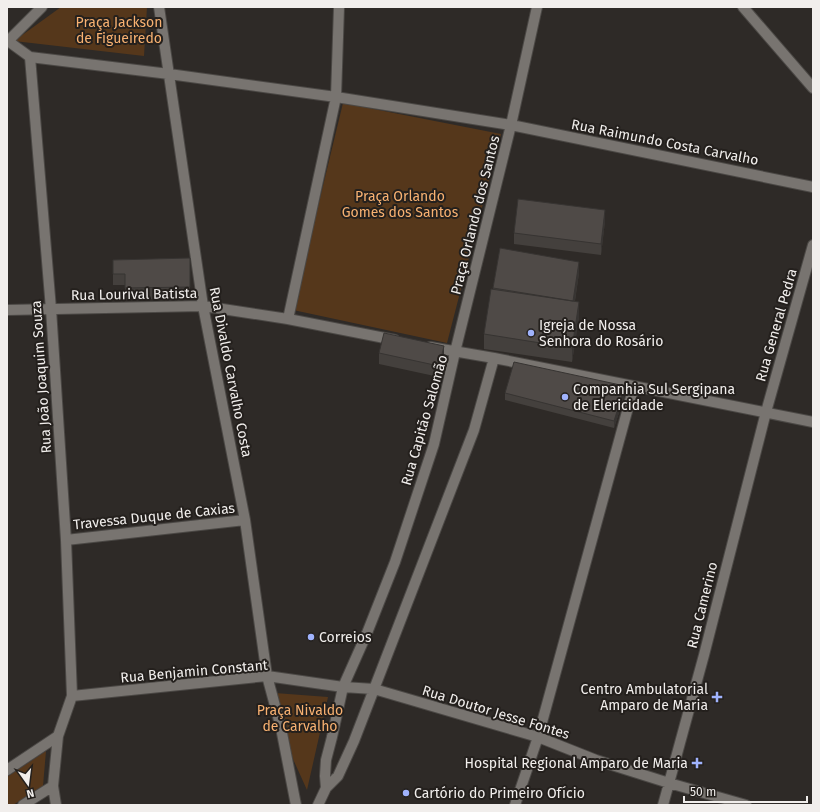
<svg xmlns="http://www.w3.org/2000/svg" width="820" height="812" font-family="'Fira Sans',sans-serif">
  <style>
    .green { fill: #55371b }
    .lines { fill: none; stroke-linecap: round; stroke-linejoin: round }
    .minor-casing { stroke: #4b4845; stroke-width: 12 }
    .minor { stroke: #787470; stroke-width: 10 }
    .wall { fill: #44403d }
    .shaded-wall { fill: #373432 }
    .building { fill: #4f4a47; stroke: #373432 }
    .poi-dot { fill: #a0b3fd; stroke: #24201d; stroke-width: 1.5 }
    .labels { text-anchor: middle; stroke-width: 4; stroke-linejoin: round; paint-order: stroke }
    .park-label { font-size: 14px; fill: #f8b171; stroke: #24201d }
    .street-label { font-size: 14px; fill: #f1eeec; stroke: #24201d }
    .poi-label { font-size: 14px; fill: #f1eeec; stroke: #24201d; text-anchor: start }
  </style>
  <rect width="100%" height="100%" fill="#2e2a27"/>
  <path class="green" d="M 61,7 L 147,7 L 144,56 L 14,41 Z
    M 343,103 L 501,134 L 447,343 L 293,310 Z
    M 275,693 L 328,697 L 307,790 L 274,717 Z
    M 46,751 L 43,786 L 13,805 L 7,805 L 7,777 Z"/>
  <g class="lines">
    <defs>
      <path id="minor" d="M 42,7 L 8,41 L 30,57 L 169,74 L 336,97 L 511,125 L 813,187
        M 159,7 L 203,306 L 245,520 L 267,676 L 281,728 L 296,805
        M 743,7 L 813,88
        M 30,57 L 51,309 L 66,540 L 72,696 L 58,736 L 53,786 L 56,805
        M 7,310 L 203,306 L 288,319 L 395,340
        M 288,319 L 336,97 L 339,7
        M 430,347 L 494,358 L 813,422
        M 66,540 L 245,520
        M 72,696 L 267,676 L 343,687 L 374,689 L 538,737 L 596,760 L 669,783 L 746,805
        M 7,770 L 58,736
        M 326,788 L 325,776 L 326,760 L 332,737 L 343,687 L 367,633 L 395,562 L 434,444 L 455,352 L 511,125 L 537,7
        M 23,805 L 53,786
        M 318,805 L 326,788 L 338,776 L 354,741 L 474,430 L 494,358
        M 515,805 L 538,737 L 634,386
        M 663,805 L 704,655 L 766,412 L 813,245"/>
    </defs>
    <use href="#minor" class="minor-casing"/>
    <use href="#minor" class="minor"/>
  </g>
  <path class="wall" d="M 605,221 L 601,255 L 514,244 L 514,233 Z
    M 500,248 L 579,273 L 575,301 L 579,317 L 572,362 L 484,349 L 484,334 L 493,289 Z
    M 190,258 L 190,298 L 125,300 L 125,285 L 113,285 L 113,260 Z
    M 379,353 L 444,357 L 439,377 L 379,364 Z
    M 505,393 L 625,394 L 614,428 L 505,400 Z"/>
  <path class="shaded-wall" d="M 605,210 L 605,221 L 601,255 L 601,244 Z
    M 579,262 L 579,273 L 573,313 L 573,301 Z
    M 579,302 L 579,317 L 572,362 L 572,348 Z
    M 444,346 L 444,357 L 439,377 L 439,366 Z
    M 625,386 L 625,394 L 614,428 L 614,421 Z"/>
  <path class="building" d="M 518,199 L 605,210 L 601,244 L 514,233 Z
    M 500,248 L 579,262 L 573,301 L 493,288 Z
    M 190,258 L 190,287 L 125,288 L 125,274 L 113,274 L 113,260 Z
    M 491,289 L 579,302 L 572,348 L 484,334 Z
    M 384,333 L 444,346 L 439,366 L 379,353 Z
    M 514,362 L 625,386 L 614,421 L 505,393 Z"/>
  <g class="poi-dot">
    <circle cx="531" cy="333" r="4"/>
    <circle cx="565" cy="397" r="4"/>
    <circle cx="311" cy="637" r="4"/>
    <path d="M715 691h4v4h4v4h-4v4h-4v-4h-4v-4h4z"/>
    <path d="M695 757h4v4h4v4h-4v4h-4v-4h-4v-4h4z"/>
    <circle cx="406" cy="793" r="4"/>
  </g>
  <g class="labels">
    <g class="park-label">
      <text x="119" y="27">Praça Jackson<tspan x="119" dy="16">de Figueiredo</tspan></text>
      <text x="400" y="201">Praça Orlando<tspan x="400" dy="16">Gomes dos Santos</tspan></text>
      <text x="300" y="715">Praça Nivaldo<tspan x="300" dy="16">de Carvalho</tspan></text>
    </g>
    <g class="street-label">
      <text transform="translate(665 142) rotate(11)" y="5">Rua Raimundo Costa Carvalho</text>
      <text transform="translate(475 215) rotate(-76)" y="5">Praça Orlando dos Santos</text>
      <text transform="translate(134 294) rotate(-1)" y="5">Rua Lourival Batista</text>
      <text transform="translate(776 325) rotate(-74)" y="5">Rua General Pedra</text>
      <text transform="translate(231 372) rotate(79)" y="5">Rua Divaldo Carvalho Costa</text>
      <text transform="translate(41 377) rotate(-94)" y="5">Rua João Joaquim Souza</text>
      <text transform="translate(424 420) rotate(-74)" y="5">Rua Capitão Salomão</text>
      <text transform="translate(154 516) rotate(-6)" y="5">Travessa Duque de Caxias</text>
      <text transform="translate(702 605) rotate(-76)" y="5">Rua Camerino</text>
      <text transform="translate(194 671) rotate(-5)" y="5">Rua Benjamin Constant</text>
      <text transform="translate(496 712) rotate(17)" y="5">Rua Doutor Jesse Fontes</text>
    </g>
    <g class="poi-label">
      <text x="539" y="330">Igreja de Nossa<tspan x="539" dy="16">Senhora do Rosário</tspan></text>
      <text x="573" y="394">Companhia Sul Sergipana<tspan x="573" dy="16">de Elericidade</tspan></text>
      <text x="319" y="642">Correios</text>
      <text x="708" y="694" text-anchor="end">Centro Ambulatorial<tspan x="708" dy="16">Amparo de Maria</tspan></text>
      <text x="688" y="768" text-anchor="end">Hospital Regional Amparo de Maria</text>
      <text x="414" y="798">Cartório do Primeiro Ofício</text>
    </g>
  </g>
  <rect width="820" height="812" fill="none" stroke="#f1eeec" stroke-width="16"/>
  <g transform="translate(28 784) rotate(166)" stroke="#24201d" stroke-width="3" paint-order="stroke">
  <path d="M0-3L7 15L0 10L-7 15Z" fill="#f1eeec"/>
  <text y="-6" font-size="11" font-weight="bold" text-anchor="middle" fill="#f1eeec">N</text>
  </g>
  <path d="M684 796v6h123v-6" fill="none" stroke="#f1eeec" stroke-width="2"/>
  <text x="690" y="796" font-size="12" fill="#f1eeec" stroke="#24201d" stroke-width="3" paint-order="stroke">50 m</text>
</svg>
